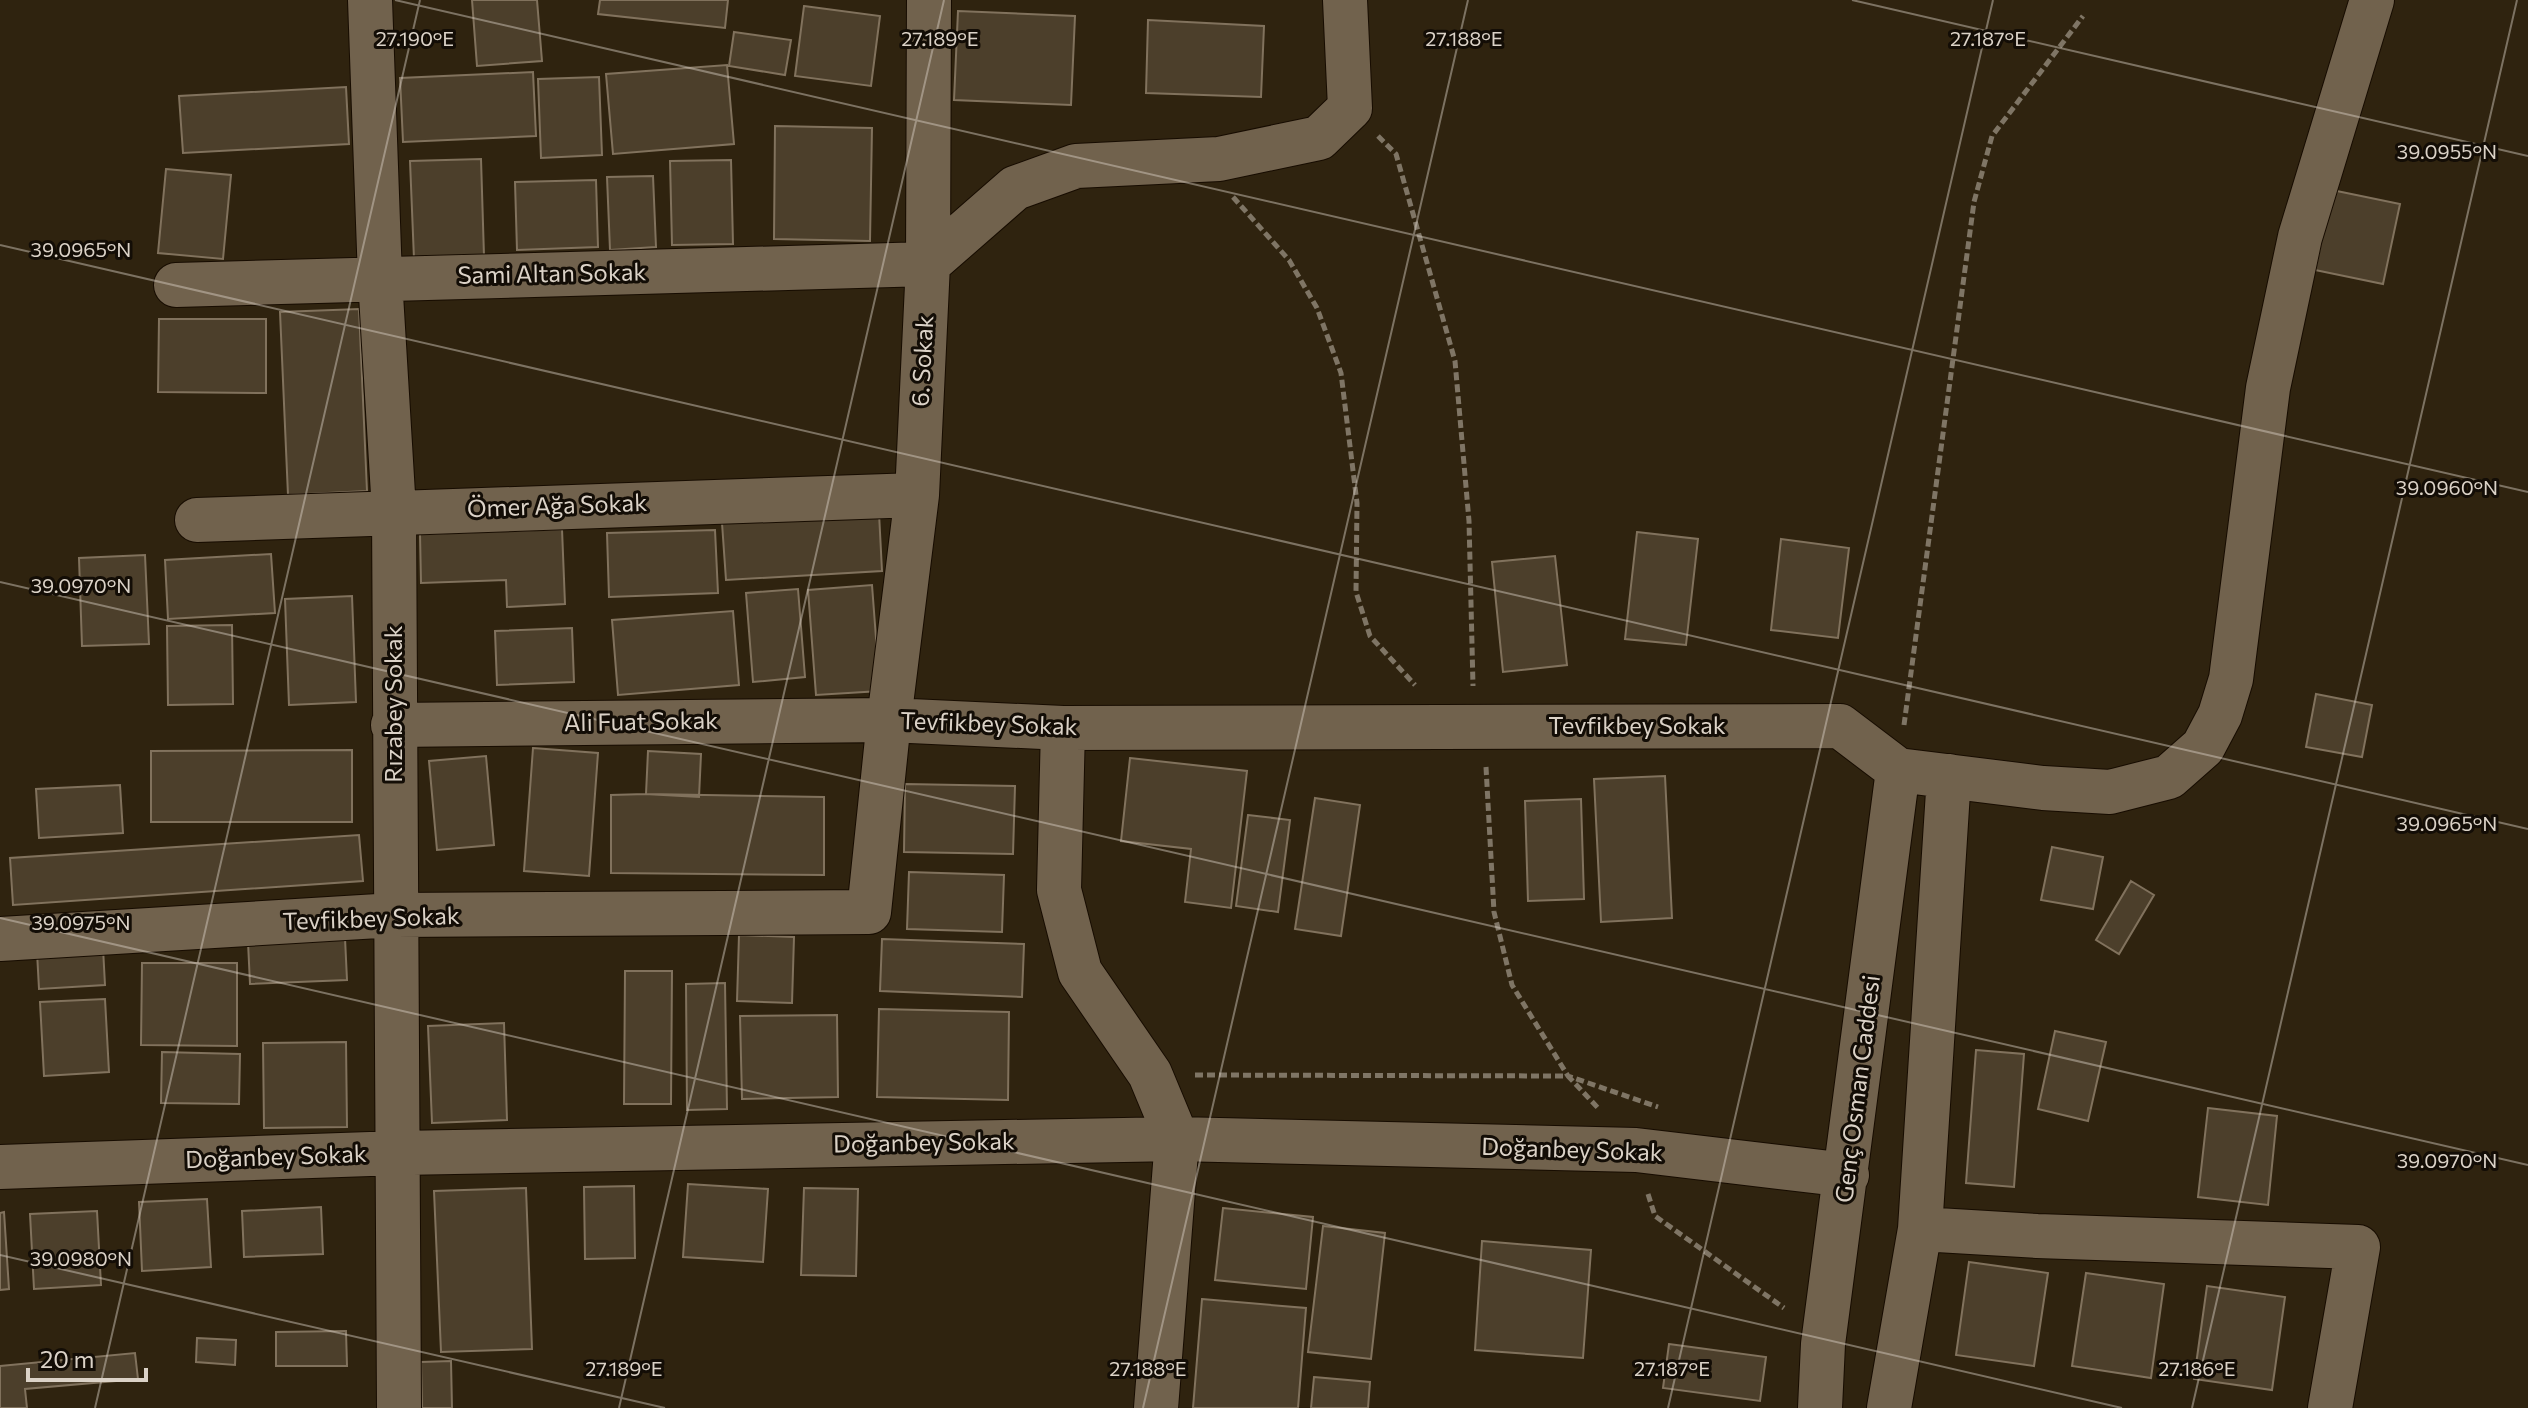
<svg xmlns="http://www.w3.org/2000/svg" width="2528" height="1408" font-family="Commissioner,sans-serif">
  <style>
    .building { fill: #4c3f2b; stroke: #81725d; stroke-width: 2 }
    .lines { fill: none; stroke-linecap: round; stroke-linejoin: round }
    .minor-casing { stroke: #170c00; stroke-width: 46 }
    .path { stroke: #7f7565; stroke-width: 5; stroke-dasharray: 8 4; stroke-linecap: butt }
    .minor { stroke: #71624d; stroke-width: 44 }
    .ticks { fill: none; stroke: #dbd2c7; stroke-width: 2; stroke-opacity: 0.45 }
    .labels { text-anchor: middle; stroke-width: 6; stroke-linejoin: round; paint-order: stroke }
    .street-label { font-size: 24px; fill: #dbd2c7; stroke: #130d06 }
    .ticks-label { font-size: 20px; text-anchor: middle; fill: #dbd2c7; stroke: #130d06; stroke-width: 6; stroke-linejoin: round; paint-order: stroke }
  </style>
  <rect width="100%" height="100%" fill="#2f230f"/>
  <path class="building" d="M 472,0 L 537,0 L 542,61 L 477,66 Z
    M 600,0 L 728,0 L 725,28 L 598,14 Z
    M 804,6 L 880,16 L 871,86 L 795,76 Z
    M 958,11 L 1075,16 L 1071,105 L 954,100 Z
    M 1148,20 L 1264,26 L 1261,97 L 1146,93 Z
    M 734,32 L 791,40 L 785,75 L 729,66 Z
    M 727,65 L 734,144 L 613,154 L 606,74 Z
    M 533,72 L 536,136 L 403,142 L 400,78 Z
    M 599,77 L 602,155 L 541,158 L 538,79 Z
    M 346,87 L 349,144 L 183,153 L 179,96 Z
    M 775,126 L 872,128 L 870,241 L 774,239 Z
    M 481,159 L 484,256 L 414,259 L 410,161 Z
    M 731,160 L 733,244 L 672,245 L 670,161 Z
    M 166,169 L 231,175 L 223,259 L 158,253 Z
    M 653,176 L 656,247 L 610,250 L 607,177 Z
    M 596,180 L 598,247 L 517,250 L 515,182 Z
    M 2332,190 L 2400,204 L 2383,284 L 2315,270 Z
    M 359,309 L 367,491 L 288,495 L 280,312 Z
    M 159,319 L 266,319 L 266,393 L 158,392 Z
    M 879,513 L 882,571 L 726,580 L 722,523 Z
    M 562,529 L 565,604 L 507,607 L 506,580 L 421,583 L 420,534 Z
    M 715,530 L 718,593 L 609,597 L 607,533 Z
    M 1637,532 L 1698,539 L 1686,645 L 1625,639 Z
    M 1781,539 L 1849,548 L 1838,638 L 1771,630 Z
    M 271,554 L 275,613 L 168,619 L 165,560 Z
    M 145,555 L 149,644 L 82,646 L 79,558 Z
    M 1555,556 L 1567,665 L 1503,672 L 1492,562 Z
    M 872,585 L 880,691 L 816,695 L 808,590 Z
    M 798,589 L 805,677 L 753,682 L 746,593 Z
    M 352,596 L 356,702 L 289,705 L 285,599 Z
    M 733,611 L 739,685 L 618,695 L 612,620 Z
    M 232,625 L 233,704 L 168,705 L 167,626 Z
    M 572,628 L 574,682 L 497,685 L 495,631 Z
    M 2316,694 L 2372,705 L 2362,757 L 2306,747 Z
    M 533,748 L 598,753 L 589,876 L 524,871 Z
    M 352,750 L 352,822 L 151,822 L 151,751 Z
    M 648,751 L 701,754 L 699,797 L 646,794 Z
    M 486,756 L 494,845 L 437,850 L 429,761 Z
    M 1130,758 L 1247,771 L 1231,908 L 1185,902 L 1191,849 L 1121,841 Z
    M 1665,776 L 1672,918 L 1601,922 L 1594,779 Z
    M 905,784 L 1015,786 L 1013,854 L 904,852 Z
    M 120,785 L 123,833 L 39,838 L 36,789 Z
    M 646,794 L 824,797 L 824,875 L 611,873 L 611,795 Z
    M 1315,798 L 1360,805 L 1341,936 L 1295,929 Z
    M 1581,799 L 1584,899 L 1528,901 L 1525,801 Z
    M 1248,815 L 1290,820 L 1278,912 L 1236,906 Z
    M 359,835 L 363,881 L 13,905 L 10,858 Z
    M 2052,847 L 2103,857 L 2093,909 L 2041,900 Z
    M 909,872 L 1004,875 L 1002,932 L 907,929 Z
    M 2131,881 L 2154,895 L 2119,954 L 2096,940 Z
    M 739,935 L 794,937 L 792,1003 L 737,1001 Z
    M 345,938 L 347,980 L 250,984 L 248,942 Z
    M 882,939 L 1024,944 L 1022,997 L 880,991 Z
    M 103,948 L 105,985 L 39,989 L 37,952 Z
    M 142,963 L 237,963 L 237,1046 L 141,1045 Z
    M 625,971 L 672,971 L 671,1104 L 624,1104 Z
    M 725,983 L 727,1109 L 687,1110 L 686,984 Z
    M 105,999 L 109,1072 L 44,1076 L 40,1002 Z
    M 879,1009 L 1009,1012 L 1008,1100 L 877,1097 Z
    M 837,1015 L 838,1097 L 742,1099 L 740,1016 Z
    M 504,1023 L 507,1120 L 432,1123 L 428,1026 Z
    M 2055,1031 L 2106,1042 L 2088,1121 L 2038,1109 Z
    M 346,1042 L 347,1127 L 264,1128 L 263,1043 Z
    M 1976,1050 L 2024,1054 L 2014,1187 L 1966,1183 Z
    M 162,1052 L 240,1054 L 239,1104 L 161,1103 Z
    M 2208,1108 L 2277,1116 L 2268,1205 L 2198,1197 Z
    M 688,1184 L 768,1189 L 763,1262 L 683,1257 Z
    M 634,1186 L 635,1258 L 585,1259 L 584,1187 Z
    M 526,1188 L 532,1349 L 441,1352 L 434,1191 Z
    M 804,1188 L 858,1189 L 856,1276 L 801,1275 Z
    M 207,1199 L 211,1267 L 142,1271 L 139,1202 Z
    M 321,1207 L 323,1254 L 244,1257 L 242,1211 Z
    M 1223,1208 L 1313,1217 L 1306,1289 L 1215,1280 Z
    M 97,1211 L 101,1285 L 34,1289 L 30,1214 Z
    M 4,1212 L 9,1289 L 0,1290 L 0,1213 Z
    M 1323,1226 L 1385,1233 L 1371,1359 L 1308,1352 Z
    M 1482,1241 L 1591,1250 L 1583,1358 L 1475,1350 Z
    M 1969,1262 L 2048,1273 L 2034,1366 L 1956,1355 Z
    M 2086,1273 L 2164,1284 L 2151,1378 L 2072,1366 Z
    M 2207,1286 L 2285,1297 L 2272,1390 L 2194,1379 Z
    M 1202,1299 L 1306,1308 L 1298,1408 L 1193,1408 Z
    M 346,1331 L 347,1366 L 276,1366 L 276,1332 Z
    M 197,1338 L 236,1340 L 235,1365 L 196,1362 Z
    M 1669,1344 L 1766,1357 L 1760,1401 L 1663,1388 Z
    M 135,1353 L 138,1379 L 25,1389 L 27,1408 L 0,1408 L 0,1366 Z
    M 451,1361 L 452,1408 L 422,1408 L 421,1362 Z
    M 1314,1377 L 1370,1382 L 1368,1408 L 1311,1408 Z"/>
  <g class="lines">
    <defs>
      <path id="minor" d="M 370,0 L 380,278 L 394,511 L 399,1408
        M 176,285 L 928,264 L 1015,188 L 1076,166 L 1219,159 L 1319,138 L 1350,108 L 1345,0
        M 197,520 L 917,495
        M 393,725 L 889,720 L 917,495 L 928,264 L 929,0
        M 1063,728 L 1059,890 L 1080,972 L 1150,1074 L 1177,1139 L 1156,1408
        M 1949,776 L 1920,1229 L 2037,1236 L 2358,1247 L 2330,1408
        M 0,939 L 395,915 L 869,912 L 889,720 L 1063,728 L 1840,726 L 1898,770 L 2043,788 L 2110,792 L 2169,777 L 2203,747 L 2220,715 L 2231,679 L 2268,388 L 2300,237 L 2372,0
        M 0,1167 L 399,1153 L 1177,1139 L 1636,1150 L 1847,1175
        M 1820,1408 L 1823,1344 L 1898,770
        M 1889,1408 L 1920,1229"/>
    </defs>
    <use href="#minor" class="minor-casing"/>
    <path class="path" d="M 1378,136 L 1396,154 L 1455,361 L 1469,521 L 1473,686
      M 1233,197 L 1289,260 L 1317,308 L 1341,373 L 1357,503 L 1356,592 L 1370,636 L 1415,685
      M 1904,725 L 1974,202 L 1992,136 L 2083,16
      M 1486,767 L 1494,912 L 1512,985 L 1568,1076 L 1658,1107
      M 1195,1075 L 1568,1076 L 1598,1108
      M 1648,1194 L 1655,1216 L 1784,1308"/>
    <use href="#minor" class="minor"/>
  </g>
  <path class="ticks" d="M 395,0 L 2528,492M 1852,0 L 2528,156M 0,245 L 2528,829M 0,582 L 2528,1165M 0,918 L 2122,1408M 0,1255 L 665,1408M 95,1408 L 420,0M 619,1408 L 944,0M 1143,1408 L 1468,0M 1668,1408 L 1993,0M 2192,1408 L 2517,0"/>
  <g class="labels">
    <g class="street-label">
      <text transform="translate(552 274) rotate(-1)" y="8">Sami Altan Sokak</text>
      <text transform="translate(923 361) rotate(-87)" y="8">6. Sokak</text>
      <text transform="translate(557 506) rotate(-2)" y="8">Ömer Ağa Sokak</text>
      <text transform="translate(394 704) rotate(-90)" y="8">Rızabey Sokak</text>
      <text transform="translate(641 722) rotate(-1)" y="8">Ali Fuat Sokak</text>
      <text transform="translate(989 724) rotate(2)" y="8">Tevfikbey Sokak</text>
      <text x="1637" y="734">Tevfikbey Sokak</text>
      <text transform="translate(371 919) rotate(-2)" y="8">Tevfikbey Sokak</text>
      <text transform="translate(1858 1089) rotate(-83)" y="8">Genç Osman Caddesi</text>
      <text transform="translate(924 1143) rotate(-1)" y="8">Doğanbey Sokak</text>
      <text transform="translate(1572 1150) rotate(2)" y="8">Doğanbey Sokak</text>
      <text transform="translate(276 1157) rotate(-2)" y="8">Doğanbey Sokak</text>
    </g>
  </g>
  <g class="ticks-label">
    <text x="415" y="46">27.190°E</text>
    <text x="940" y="46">27.189°E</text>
    <text x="1464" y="46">27.188°E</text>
    <text x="1988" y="46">27.187°E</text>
    <text x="2447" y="159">39.0955°N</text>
    <text x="81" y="257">39.0965°N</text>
    <text x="2447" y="495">39.0960°N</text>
    <text x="81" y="593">39.0970°N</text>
    <text x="2447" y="831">39.0965°N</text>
    <text x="81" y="930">39.0975°N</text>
    <text x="2447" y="1168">39.0970°N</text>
    <text x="81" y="1266">39.0980°N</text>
    <text x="624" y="1376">27.189°E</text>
    <text x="1148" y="1376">27.188°E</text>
    <text x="1672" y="1376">27.187°E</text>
    <text x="2197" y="1376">27.186°E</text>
  </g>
  <path d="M28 1368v12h118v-12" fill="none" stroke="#dbd2c7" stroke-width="4"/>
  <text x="40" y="1368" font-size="24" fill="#dbd2c7" stroke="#130d06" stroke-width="6" paint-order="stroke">20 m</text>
</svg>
